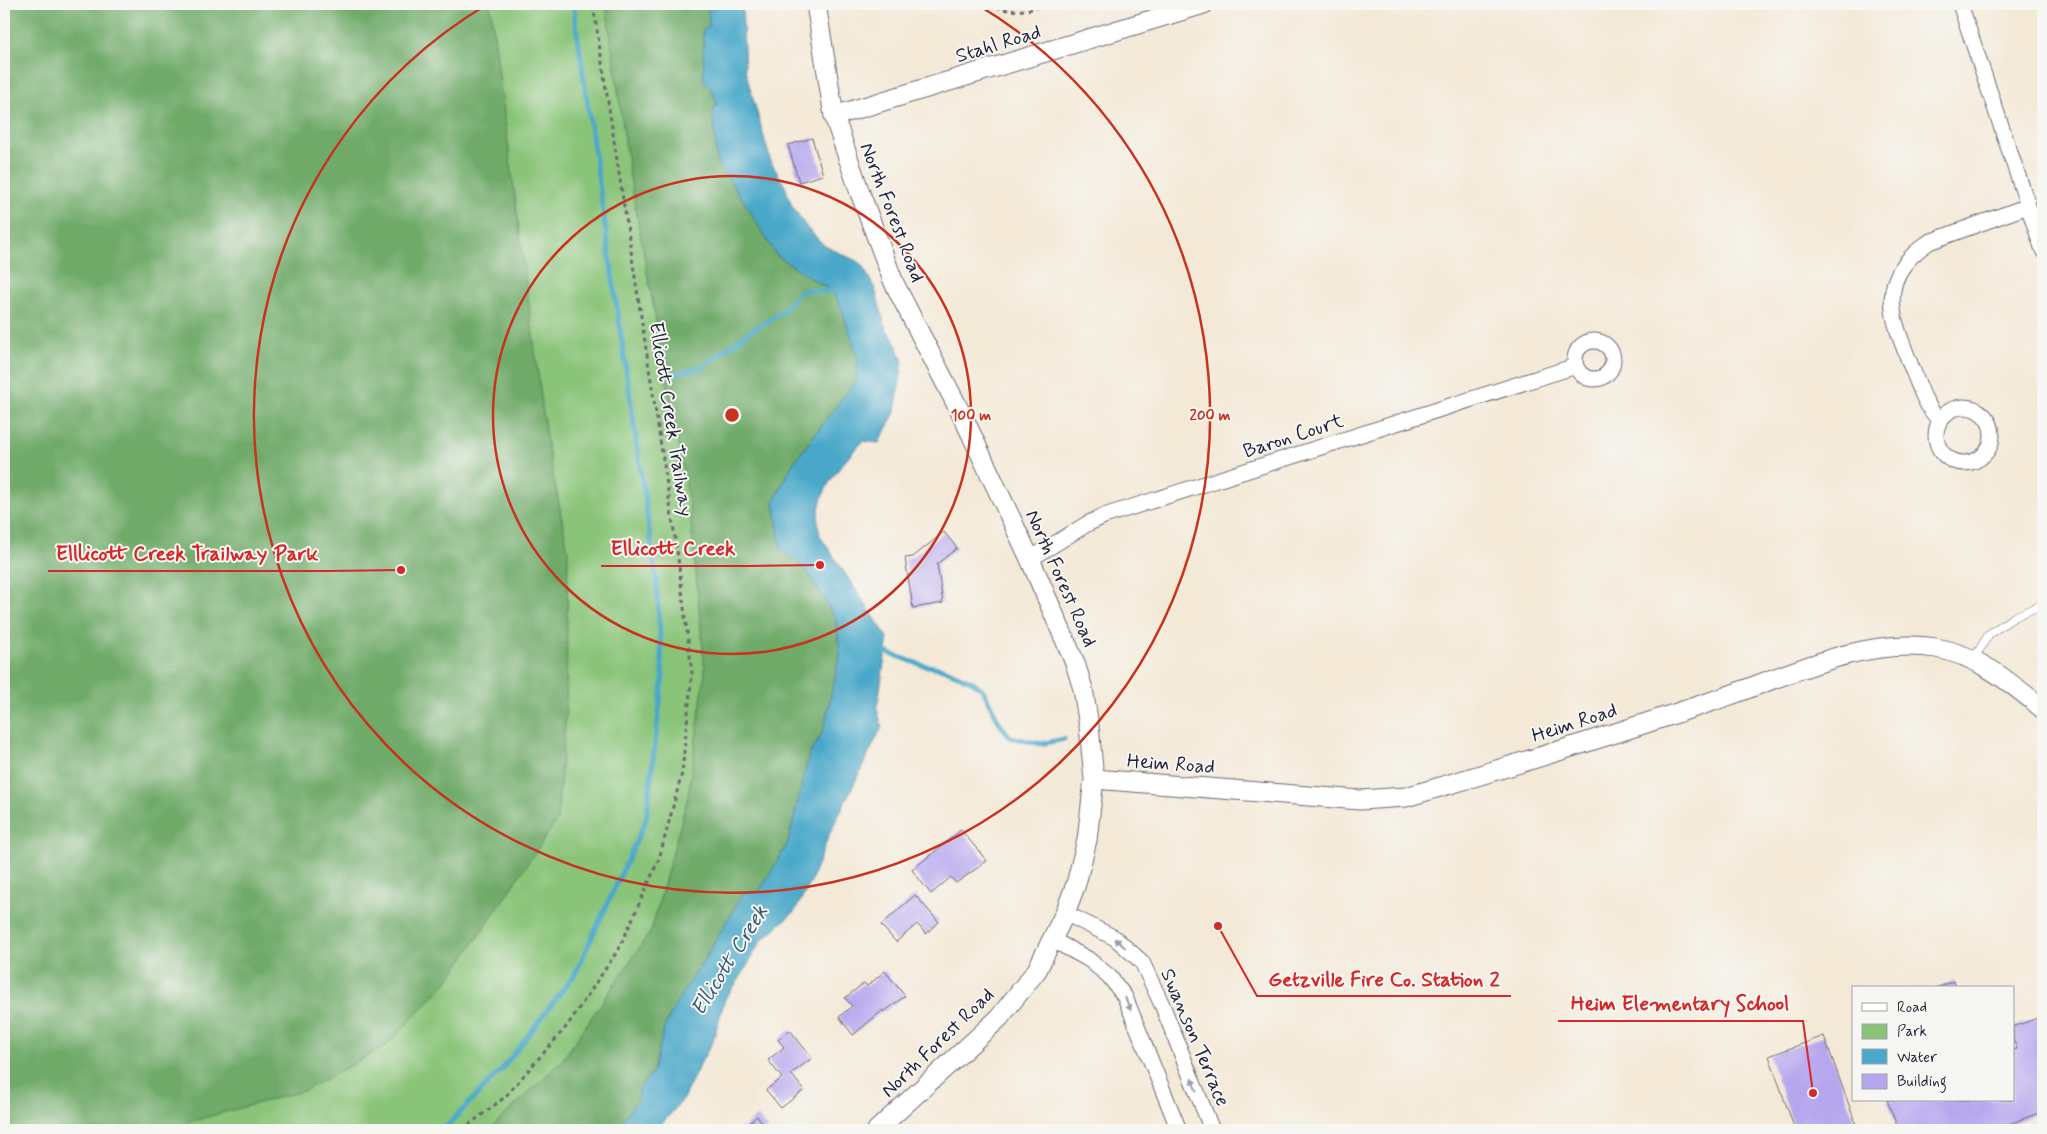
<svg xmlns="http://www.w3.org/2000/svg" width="2047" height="1134" font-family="Mynerve,sans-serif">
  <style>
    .green { fill: #8ac479; stroke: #56735a }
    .forest { fill: #6faa69; stroke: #486652 }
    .water { fill: #4aa8c9; stroke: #366582 }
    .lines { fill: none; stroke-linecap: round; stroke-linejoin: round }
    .stream { stroke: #4aa8c9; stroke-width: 5 }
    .building { fill: #b5a6ee }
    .service-casing { stroke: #6c6872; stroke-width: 9 }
    .minor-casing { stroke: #6c6872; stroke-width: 17 }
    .tertiary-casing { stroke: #6c6872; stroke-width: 21 }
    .path { stroke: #6c6872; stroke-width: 3; stroke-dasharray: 4 4; stroke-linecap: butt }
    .service { stroke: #fff; stroke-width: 8 }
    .minor { stroke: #fff; stroke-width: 15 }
    .tertiary { stroke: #fff; stroke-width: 19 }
    .oneway { fill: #9c9ca7 }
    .ring { fill: none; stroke: #c8321e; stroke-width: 2.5 }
    .labels { text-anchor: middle; stroke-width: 4; stroke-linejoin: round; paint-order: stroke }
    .street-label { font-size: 20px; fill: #22223b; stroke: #f6f6f2 }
    .water-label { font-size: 21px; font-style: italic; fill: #325874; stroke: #f6f6f2 }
    .centre { fill: #c8321e; stroke: #f6f6f2; stroke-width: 2.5 }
    .ring-label { font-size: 15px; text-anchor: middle; font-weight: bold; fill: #c8321e; stroke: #f6f6f2; stroke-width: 4; stroke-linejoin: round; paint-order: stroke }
    .leader { fill: none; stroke: #d62828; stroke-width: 2 }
    .callout-dot { fill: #d62828; stroke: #f6f6f2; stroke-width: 2 }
    .callout-label { font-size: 21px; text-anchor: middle; font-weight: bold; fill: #d62828; stroke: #f6f6f2; stroke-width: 4; stroke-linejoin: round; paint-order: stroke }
  </style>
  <rect width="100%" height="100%" fill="#f6f6f2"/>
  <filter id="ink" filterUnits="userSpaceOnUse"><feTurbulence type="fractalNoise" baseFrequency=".02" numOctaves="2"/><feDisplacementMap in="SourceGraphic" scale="10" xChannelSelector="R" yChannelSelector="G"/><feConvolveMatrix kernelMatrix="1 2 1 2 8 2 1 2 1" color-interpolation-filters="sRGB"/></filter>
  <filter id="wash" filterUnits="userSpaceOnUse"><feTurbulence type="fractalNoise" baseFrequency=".0096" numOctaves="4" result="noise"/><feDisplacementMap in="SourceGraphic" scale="20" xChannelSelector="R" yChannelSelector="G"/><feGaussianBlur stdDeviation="1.12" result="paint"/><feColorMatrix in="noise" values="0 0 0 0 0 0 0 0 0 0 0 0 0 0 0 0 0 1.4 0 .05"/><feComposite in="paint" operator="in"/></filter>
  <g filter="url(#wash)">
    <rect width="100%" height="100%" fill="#f4e9d7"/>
    <path class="green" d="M 4,4 L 694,4 L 712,161 L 781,477 L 729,907 L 604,1130 L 4,1130 Z"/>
    <path class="forest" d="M 4,4 L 490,4 L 547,443 L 568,550 L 566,713 L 557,820 L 448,981 L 387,1045 L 306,1090 L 178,1125 L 164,1130 L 4,1130 Z
      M 606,4 L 708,4 L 709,26 L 703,31 L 704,81 L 710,87 L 717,102 L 713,113 L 717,162 L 747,206 L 776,255 L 833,292 L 843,312 L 858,359 L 856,380 L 792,465 L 774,501 L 781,549 L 808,572 L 836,620 L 840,654 L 823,732 L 809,755 L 788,843 L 759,892 L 743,894 L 665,1025 L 653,1071 L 638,1091 L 639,1100 L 615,1130 L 489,1130 L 561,1062 L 651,931 L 688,797 L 705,672 L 689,502 L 630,178 Z"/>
    <path class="water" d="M 708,4 L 742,4 L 745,70 L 771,162 L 785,186 L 792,206 L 807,228 L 825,246 L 861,263 L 875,289 L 886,329 L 894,339 L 903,361 L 895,412 L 879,443 L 863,441 C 838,469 811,495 820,536 L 888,638 L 877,709 L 882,727 L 829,835 L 810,884 L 795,911 L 761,941 L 742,975 L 725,999 L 713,1041 L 699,1066 L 682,1101 L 656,1130 L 615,1130 L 638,1100 L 638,1091 L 653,1071 L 665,1025 L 680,997 L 705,959 L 743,893 L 759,892 L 788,843 L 809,755 L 823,732 L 840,654 L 836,620 L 808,572 L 781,549 L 774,501 L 792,465 L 856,380 L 858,359 L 843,312 L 833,292 L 776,255 L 747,206 L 717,162 L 713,113 L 717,102 L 710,87 L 704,81 L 703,30 L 709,26 Z"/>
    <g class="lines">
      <path class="stream" d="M 676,374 L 702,367 L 749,332 L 783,312 L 801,290 L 838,292
        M 879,652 L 885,652 L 922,665 L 944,669 L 973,682 L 983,690 L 1000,724 L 1010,737 L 1041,744 L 1064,739
        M 443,1130 L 503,1068 L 575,974 L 646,820 L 663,677 L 656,576 L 573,4"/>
    </g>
    <g id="blocks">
      <path class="building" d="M 812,138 L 823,175 L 799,182 L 788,145 Z
        M 944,532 L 957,548 L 937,564 L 943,603 L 913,608 L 905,558 L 913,557 Z
        M 961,830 L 987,861 L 956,883 L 951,877 L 931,894 L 912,870 Z
        M 915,895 L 939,922 L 926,934 L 917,924 L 896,942 L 881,925 Z
        M 885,971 L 905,996 L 884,1012 L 883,1010 L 853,1035 L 839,1017 L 852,1006 L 845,998 L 864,983 L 867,986 Z
        M 1954,981 L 1956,988 L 1936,988 Z
        M 2043,1016 L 2043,1124 L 2039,1113 L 1993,1130 L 1887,1130 L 1897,1126 L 1887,1100 L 2013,1100 L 2013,1050 L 2017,1049 L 2013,1039 L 2013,1027 Z
        M 790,1030 L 812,1058 L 791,1074 L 804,1090 L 781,1108 L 766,1090 L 782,1078 L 768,1060 L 784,1047 L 778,1040 Z
        M 1824,1036 L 1858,1130 L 1795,1130 L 1769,1056 Z
        M 757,1116 L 769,1130 L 741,1130 Z"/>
    </g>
  </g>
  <g filter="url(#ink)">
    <use href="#blocks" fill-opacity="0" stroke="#6c6872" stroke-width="1"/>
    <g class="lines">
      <defs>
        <path id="service" d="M 1973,660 L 1989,634 L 2014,617 L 2043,604"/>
        <path id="minor" d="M 1960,4 L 2043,250
          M1575 360a19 19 0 1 1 38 0a19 19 0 1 1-38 0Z
          M1936 435a28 28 0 1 1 56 0a28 28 0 1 1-56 0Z
          M 1939,420 C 1924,404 1920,387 1911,366 C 1891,315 1875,279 1929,242 L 2028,206
          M 1030,559 L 1087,524 L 1104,516 L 1576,366
          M 1065,913 L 1115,938 L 1142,962 L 1163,1007 L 1212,1130
          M 1053,940 L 1088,959 L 1109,976 L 1125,997 L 1179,1130"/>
        <path id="tertiary" d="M 816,4 L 834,116 L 860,193 L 894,283 L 965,421 L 1030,559 L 1075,663 L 1083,689 L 1089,726 L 1094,779 L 1087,840 L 1076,884 L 1065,913 L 1037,970 L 999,1018 L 877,1130
          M 834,116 L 1204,4
          M 1094,779 L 1360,800 L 1406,797 C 1509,767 1612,735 1713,701 C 1783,678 1861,636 1936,648 C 1978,655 2011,683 2043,709"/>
      </defs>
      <use href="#service" class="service-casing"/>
      <use href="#minor" class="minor-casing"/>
      <use href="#tertiary" class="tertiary-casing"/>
      <path class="path" d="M 989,4 C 1010,14 1027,11 1049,4
        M 462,1130 L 505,1097 L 567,1026 L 620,947 L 659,859 L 682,773 L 692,673 L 677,550 L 593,4"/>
      <use href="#service" class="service"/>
      <use href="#minor" class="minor"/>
      <use href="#tertiary" class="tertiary"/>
    </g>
    <defs><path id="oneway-solid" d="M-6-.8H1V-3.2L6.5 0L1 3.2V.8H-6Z" transform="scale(1.25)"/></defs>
    <g class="oneway">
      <use href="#oneway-solid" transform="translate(1120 943) rotate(-139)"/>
      <use href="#oneway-solid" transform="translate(1128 1004) rotate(67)"/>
      <use href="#oneway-solid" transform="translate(1194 1085) rotate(-112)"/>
    </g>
  </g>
  <g class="ring">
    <circle cx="732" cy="415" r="239"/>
    <path d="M978 5A478 478 0 1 1 486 5"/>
  </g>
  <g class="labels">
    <g class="street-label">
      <text transform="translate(998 43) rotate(-17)" y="7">Stahl Road</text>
      <text transform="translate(893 212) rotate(69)" y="7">North Forest Road</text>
      <text transform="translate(672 419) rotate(81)" y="7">Ellicott Creek Trailway</text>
      <text transform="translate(1293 435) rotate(-18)" y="7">Baron Court</text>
      <text transform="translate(1062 578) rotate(66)" y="7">North Forest Road</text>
      <text transform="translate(1574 722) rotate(-18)" y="7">Heim Road</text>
      <text transform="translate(1171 763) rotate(4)" y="7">Heim Road</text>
      <text transform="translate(1196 1037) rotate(67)" y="7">Swanson Terrace</text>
      <text transform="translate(937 1042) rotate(-44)" y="7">North Forest Road</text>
    </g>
    <g class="water-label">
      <text transform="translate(729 960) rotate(-58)" y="7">Ellicott Creek</text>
    </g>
  </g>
  <circle cx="732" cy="415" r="8" class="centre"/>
  <g class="ring-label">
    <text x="971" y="420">100 m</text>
    <text x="1210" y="420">200 m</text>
  </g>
  <path class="leader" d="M820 565L746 566H601M401 570L327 571H48M1218 926L1257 996H1511M1813 1093L1803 1021H1558"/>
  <g class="callout-dot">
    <circle cx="820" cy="565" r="5"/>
    <circle cx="401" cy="570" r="5"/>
    <circle cx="1218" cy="926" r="5"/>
    <circle cx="1813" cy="1093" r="5"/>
  </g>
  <g class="callout-label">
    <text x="673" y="555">Ellicott Creek</text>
    <text x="187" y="560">Elllicott Creek Trailway Park</text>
    <text x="1384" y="986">Getzville Fire Co. Station 2</text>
    <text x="1680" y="1010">Heim Elementary School</text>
  </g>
  <rect width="2047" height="1134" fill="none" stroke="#f6f6f2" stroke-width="20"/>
  <rect x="1852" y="986" width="162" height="115" fill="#f6f6f2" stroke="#a1a1a9"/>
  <rect x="1862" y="1003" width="25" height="8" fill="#ffffff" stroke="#a1a1a9"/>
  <text x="1897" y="1012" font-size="15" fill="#22223b">Road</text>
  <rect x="1862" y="1024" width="25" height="15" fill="#8ac479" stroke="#a1a1a9"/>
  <text x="1897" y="1036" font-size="15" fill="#22223b">Park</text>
  <rect x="1862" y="1049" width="25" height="15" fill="#4aa8c9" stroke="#a1a1a9"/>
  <text x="1897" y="1062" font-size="15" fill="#22223b">Water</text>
  <rect x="1862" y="1074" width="25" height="15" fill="#b5a6ee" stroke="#a1a1a9"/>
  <text x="1897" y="1086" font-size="15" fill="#22223b">Building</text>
</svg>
